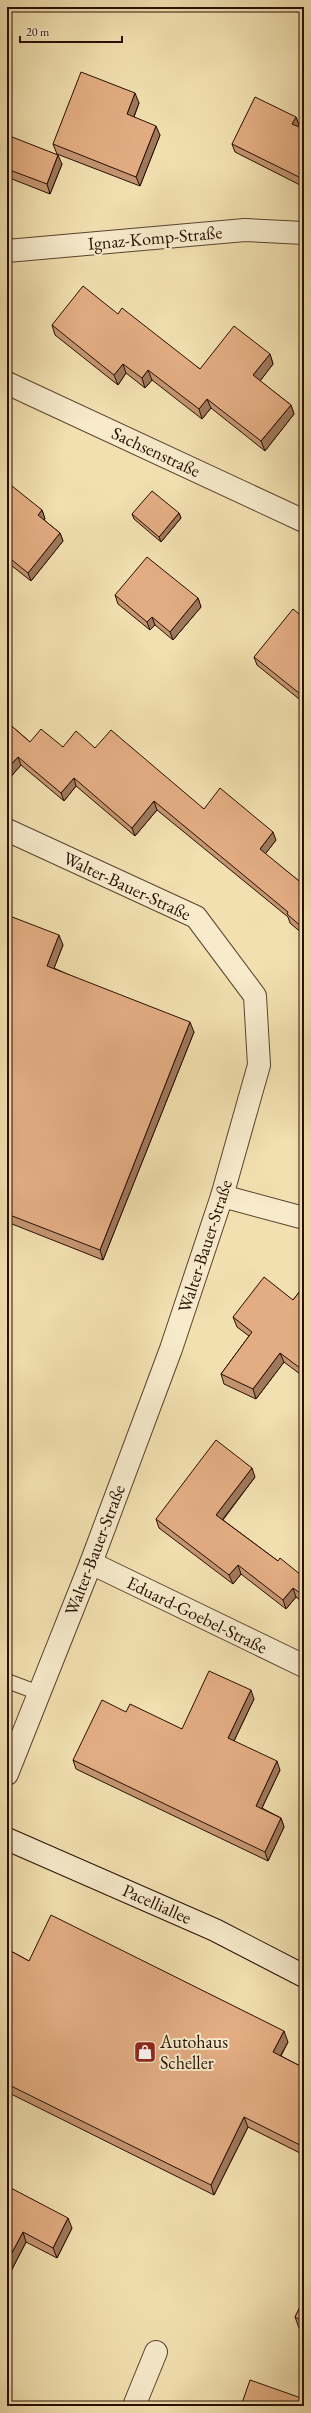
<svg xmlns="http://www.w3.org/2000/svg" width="311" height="2413" viewBox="0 0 311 2413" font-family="'EB Garamond',serif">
<rect width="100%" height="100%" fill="#f2e0b0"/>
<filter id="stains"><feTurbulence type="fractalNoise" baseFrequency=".005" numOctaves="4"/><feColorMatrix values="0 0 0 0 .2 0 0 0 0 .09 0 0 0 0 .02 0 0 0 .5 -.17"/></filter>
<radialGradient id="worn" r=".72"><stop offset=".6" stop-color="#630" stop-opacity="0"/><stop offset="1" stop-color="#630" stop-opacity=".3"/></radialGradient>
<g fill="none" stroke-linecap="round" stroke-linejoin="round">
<g stroke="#5b422e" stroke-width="16">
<path id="service" d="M7,1681L39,1693"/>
</g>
<g stroke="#5b422e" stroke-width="24">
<g id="minor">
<path d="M7,251L245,230L304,233"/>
<path d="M7,383L304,521"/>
<path d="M7,830L196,917L255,996L259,1065L222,1196L171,1349L91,1563L7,1774"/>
<path d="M222,1196L304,1218"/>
<path d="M91,1563L304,1666"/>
<path d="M134,2406L156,2352"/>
</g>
</g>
<g stroke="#290e02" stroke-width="24">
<path id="secondary" d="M7,1839L215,1930L304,1976"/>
</g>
<use href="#service" stroke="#f7ebcc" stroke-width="14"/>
<use href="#minor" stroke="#f7ebcc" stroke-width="22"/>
<use href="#secondary" stroke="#f7ebcc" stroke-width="22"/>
</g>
<g fill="#c39571" stroke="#290e02">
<path d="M139,103L134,117L160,135L140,186L57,154L53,144Z"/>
<path d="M296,117L299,125L298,126L304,129V187L235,152L232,144Z"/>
<path d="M7,135L62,164L50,194L7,177Z"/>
<path d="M118,314L200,369L270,354L273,364L260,381L291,405L294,414L265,451L211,408L202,419L152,380L145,388L126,373L118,385L55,335L52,325Z"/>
<path d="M7,492L42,510L45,519L44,520L60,533L63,541L31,581L7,562Z"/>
<path d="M179,513L181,518L161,542L134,519L132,514Z"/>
<path d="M115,595L198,598L201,607L173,640L155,625L150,630L118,604Z"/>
<path d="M304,618V703L257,665L254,657Z"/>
<path d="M7,722L30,742L63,747L95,748L204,809L276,840L265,854L304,885V935L290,923L288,917L157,810L135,836L76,786L64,801L21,765L8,780L7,779Z"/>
<path d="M7,915L63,945L54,968L194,1032L103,1260L7,1222Z"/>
<path d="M304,1286V1377L284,1362L256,1399L224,1384L221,1374L249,1336L237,1327L233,1317L293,1300Z"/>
<path d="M255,1477L223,1520L278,1561L301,1575L304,1571V1603L296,1597L286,1609L241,1574L233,1584L159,1528L156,1519Z"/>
<path d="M254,1699L234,1741L280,1770L262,1808L281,1818L284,1827L268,1861L76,1769L73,1760L182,1729Z"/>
<path d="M7,1949L29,1961L288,2042L281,2056L304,2068V2155L248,2127L214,2195L7,2092Z"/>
<path d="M7,2186L72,2228L57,2258L26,2242L7,2279Z"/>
<path d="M304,2299V2330L299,2328L295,2317Z"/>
</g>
<g fill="#9f795c" stroke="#290e02">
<path d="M135,93L139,103L131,124L127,114Z"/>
<path d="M296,117L299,125L295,132L292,124Z"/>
<path d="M156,126L160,135L140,186L136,177Z"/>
<path d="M58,155L62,164L50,194L47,184Z"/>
<path d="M304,172V186L301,178Z"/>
<path d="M270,354L273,364L257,385L253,375Z"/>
<path d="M123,364L126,373L118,385L114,375Z"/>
<path d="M148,370L152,380L145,388L142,378Z"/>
<path d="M207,399L211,408L202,419L199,409Z"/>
<path d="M291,405L294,414L265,451L261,441Z"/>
<path d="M42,510L45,519L41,523L38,515Z"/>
<path d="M179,513L181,518L161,542L159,537Z"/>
<path d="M60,533L63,541L31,581L28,573Z"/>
<path d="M198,598L201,607L173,640L170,632Z"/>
<path d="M152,617L155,625L150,630L147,622Z"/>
<path d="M18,757L21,765L8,780L7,777V769Z"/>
<path d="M74,778L76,786L64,801L61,793Z"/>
<path d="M154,801L157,810L135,836L132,828Z"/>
<path d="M273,832L276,840L263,857L260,849Z"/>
<path d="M7,862L9,867L7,871Z"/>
<path d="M59,935L63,945L51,976L47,966Z"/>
<path d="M190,1022L194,1032L103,1260L100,1250Z"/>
<path d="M280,1353L284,1362L256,1399L253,1389Z"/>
<path d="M252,1468L255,1477L219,1524L216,1515Z"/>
<path d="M238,1565L241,1574L233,1584L229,1575Z"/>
<path d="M293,1588L296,1597L286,1609L283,1600Z"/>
<path d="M251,1690L254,1699L231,1747L228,1738Z"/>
<path d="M277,1761L280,1770L259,1814L256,1806Z"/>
<path d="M281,1818L284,1827L268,1861L265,1852Z"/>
<path d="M284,2031L288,2042L277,2062L273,2052Z"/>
<path d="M244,2117L248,2127L214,2195L211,2185Z"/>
<path d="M68,2218L72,2228L57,2258L53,2248Z"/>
<path d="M23,2232L26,2242L7,2279V2262Z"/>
</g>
<g fill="#e3ad83" stroke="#290e02">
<path d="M81,72L135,93L127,114L156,126L136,177L53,144Z"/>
<path d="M255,97L296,117L292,124L304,129V172L301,178L232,144Z"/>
<path d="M7,135L58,155L47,184L7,169Z"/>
<path d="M83,286L118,314L122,308L200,369L234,326L270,354L253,375L291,405L261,441L207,399L199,409L148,370L142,378L123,364L114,375L52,325Z"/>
<path d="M12,486L42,510L38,515L60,533L28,573L7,556V492Z"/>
<path d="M152,491L179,513L159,537L132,514Z"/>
<path d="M147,557L198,598L170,632L152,617L147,622L115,595Z"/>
<path d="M293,609L304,618V697L254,657Z"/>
<path d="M7,722L30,742L41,729L63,747L76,731L95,748L111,730L204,809L220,788L273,832L260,849L304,885V929L287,914L288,912L154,801L132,828L74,778L61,793L18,757L7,769Z"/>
<path d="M7,915L59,935L47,966L190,1022L100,1250L7,1214Z"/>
<path d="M264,1277L293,1300L304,1286V1371L280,1353L253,1389L221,1374L252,1332L233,1317Z"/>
<path d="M216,1440L252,1468L216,1515L278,1561L280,1558L301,1575L304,1571V1596L293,1588L283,1600L238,1565L229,1575L156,1519Z"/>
<path d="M209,1671L251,1690L228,1738L277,1761L256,1806L281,1818L265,1852L73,1760L102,1700L126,1712L130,1704L182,1729Z"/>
<path d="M51,1915L284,2031L273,2052L304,2068V2147L244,2117L211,2185L7,2084V1949L29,1961Z"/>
<path d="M7,2186L68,2218L53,2248L23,2232L7,2262Z"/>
<path d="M304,2299V2322L295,2317Z"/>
<path d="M250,2380L304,2399V2406H241Z"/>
</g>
<defs>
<g id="shop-square" transform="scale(1.15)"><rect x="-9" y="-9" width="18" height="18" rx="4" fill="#8f2418" stroke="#f7ebcc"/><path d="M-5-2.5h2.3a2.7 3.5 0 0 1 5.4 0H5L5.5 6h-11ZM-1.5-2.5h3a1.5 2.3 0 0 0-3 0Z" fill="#fff"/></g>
</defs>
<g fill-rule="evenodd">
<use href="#shop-square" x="145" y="2052"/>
</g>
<g text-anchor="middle" stroke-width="4" stroke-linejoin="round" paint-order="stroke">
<g font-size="18" fill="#290e02" stroke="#f7ebcc">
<text transform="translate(155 238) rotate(-5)" y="6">Ignaz-Komp-Straße</text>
<text transform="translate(156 452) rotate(25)" y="6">Sachsenstraße</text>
<text transform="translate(127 886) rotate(25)" y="6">Walter-Bauer-Straße</text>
<text transform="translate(205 1246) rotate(-72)" y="6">Walter-Bauer-Straße</text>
<text transform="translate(95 1550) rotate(-69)" y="6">Walter-Bauer-Straße</text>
<text transform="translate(197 1615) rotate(26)" y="6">Eduard-Goebel-Straße</text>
<text transform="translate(157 1904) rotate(24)" y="6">Pacelliallee</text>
</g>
<g font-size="18" fill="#290e02" stroke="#f7ebcc" text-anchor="start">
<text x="160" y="2048">Autohaus<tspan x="160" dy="21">Scheller</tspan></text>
</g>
</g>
<rect width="311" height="2413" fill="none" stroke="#f2e0b0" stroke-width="24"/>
<rect x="8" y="8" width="295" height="2397" fill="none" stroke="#290e02" stroke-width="2"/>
<rect x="12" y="12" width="287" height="2389" fill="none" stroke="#290e02"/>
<path d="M20 36v6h102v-6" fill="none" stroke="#290e02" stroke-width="2"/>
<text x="26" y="36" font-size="12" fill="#290e02" stroke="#f7ebcc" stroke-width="3" paint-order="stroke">20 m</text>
<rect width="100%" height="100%" filter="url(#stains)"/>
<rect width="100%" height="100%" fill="url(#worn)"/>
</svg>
